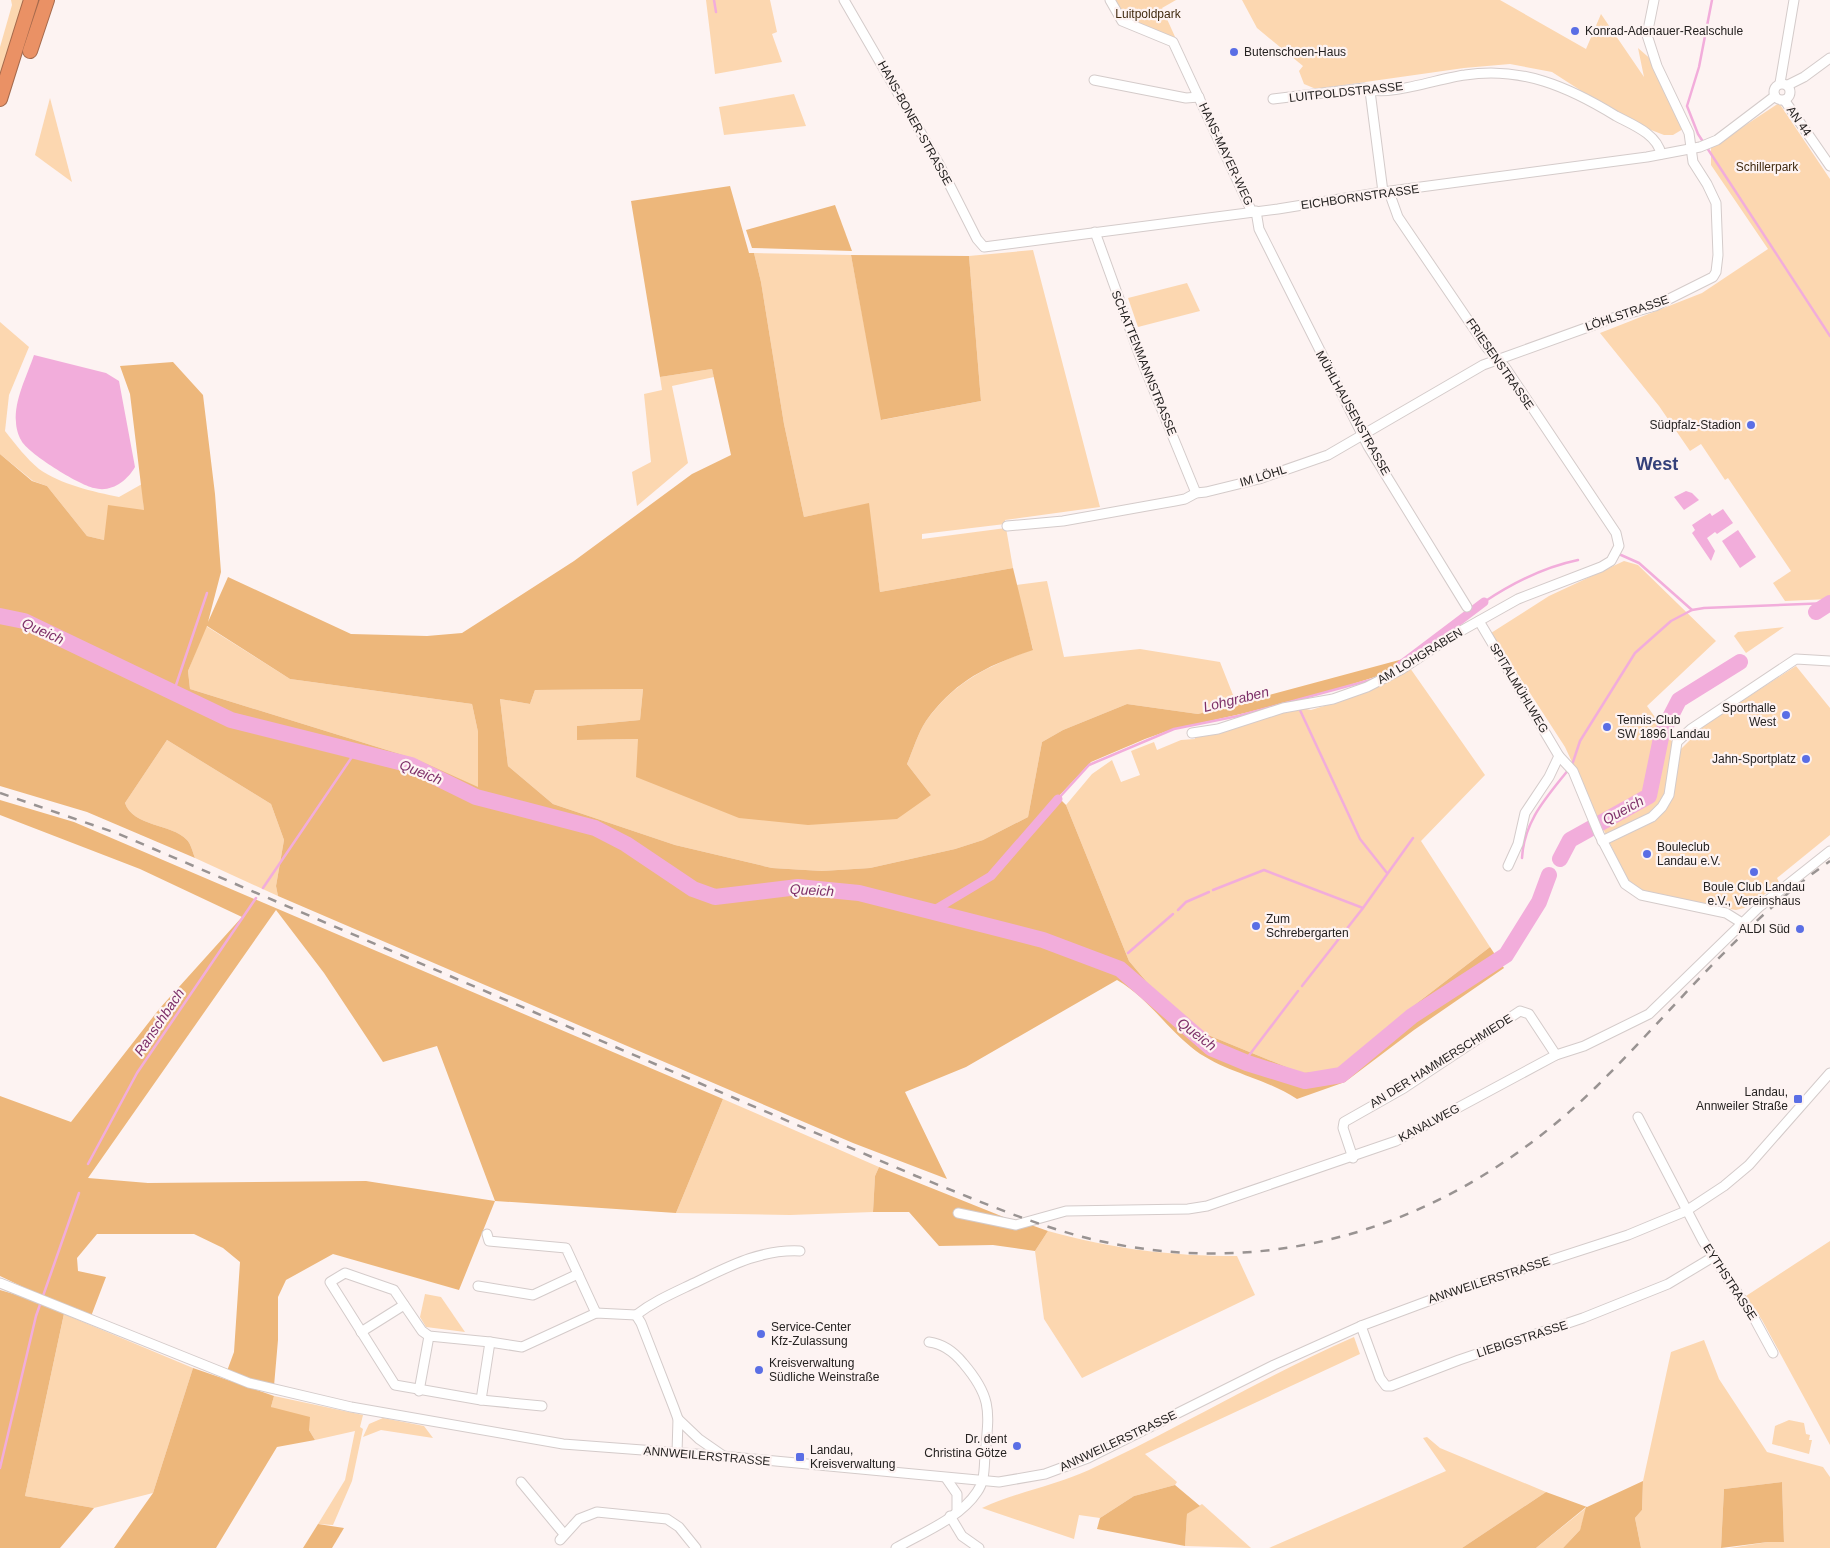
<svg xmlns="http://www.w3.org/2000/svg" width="1830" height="1548" viewBox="0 0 1830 1548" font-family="Helvetica,sans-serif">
<rect width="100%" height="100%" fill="#fdf3f2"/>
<g fill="#fcd7b0">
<path d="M11,0H28L0,86V47L12,5Z"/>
<path d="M706,0H770L777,32L772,34L782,62L715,74Z"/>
<path d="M1115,0H1176L1162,8L1176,39L1125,20Z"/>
<path d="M1242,0H1500L1586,49L1601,14L1644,77L1638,48L1662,69L1688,126L1673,135H1664L1628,121L1552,72L1510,64L1464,68L1316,89L1304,84L1299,71L1303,66L1257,28Z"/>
<path d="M794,94L806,126L724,135L719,107Z"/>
<path d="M50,98L72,182L35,155Z"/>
<path d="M1779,103L1830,179V599L1785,601L1773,583L1791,571L1728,478L1725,480L1701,444L1690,451L1659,406L1600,333L1702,293L1768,249L1711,165V148Z"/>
<path d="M1033,250L1100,507L1005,520V524L922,534V539L1006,528L1013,568L880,592L868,504L804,517L784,424L761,282L754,253L851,255L882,420L981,401L969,256Z"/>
<path d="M1187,283L1200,311L1138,327L1128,298Z"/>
<path d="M0,322L29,347L9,395L5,431C16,445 26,458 39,469C60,484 94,492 119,497L142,484L144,510L104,540L87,536L47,486L33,481L0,454Z"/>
<path d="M712,369L714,377L672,386L688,463L637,506L632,472L651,462L644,394L662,390L660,377Z"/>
<path d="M1624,561L1638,565L1716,641L1647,706L1679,751L1706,724L1796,666L1830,708V835L1777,878L1780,884L1744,908L1736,910L1663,898L1636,890L1626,878L1565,747L1491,633L1549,596Z"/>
<path d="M1047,581L1064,657L1140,649L1220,662L1237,705L1198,714L1127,704L1063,730L1042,742L1028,817L983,840L955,849L870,868L822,871L772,868L675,845L553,804L508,766L500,699L530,704L535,690L643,689L640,720L577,726L578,740L639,739L931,795L907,764C913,750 918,733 926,721C956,680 987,667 1033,649L1016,585Z"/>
<path d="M206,626L290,679L472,704L478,732V788L416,759L190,689L188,671Z"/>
<path d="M1784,627L1746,653L1734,636L1738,632Z"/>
<path d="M1410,668L1485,775L1421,841L1490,947L1399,1017L1336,1070L1301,1073L1191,1028L1167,1006L1129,961L1066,805L1092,774L1112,760L1121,782L1140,775L1131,751L1154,742L1157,750L1181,740L1195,739L1194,735L1296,707L1311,710L1337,702Z"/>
<path d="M167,740L271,804L284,840L276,886L278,896L195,858C193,853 191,844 187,840C171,823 133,827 125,803Z"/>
<path d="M723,1099L879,1167L875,1176L873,1212L790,1215L676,1213Z"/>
<path d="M1048,1231C1113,1249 1170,1256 1237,1256L1255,1295L1082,1378L1044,1319L1035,1251Z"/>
<path d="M1830,1241V1445L1762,1320L1746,1296Z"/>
<path d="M425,1294L441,1297L465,1332L426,1327L420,1317Z"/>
<path d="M64,1314L193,1368L153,1493L94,1508L25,1496Z"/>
<path d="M1354,1337L1360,1354L1145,1454L1177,1482L1175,1485L1134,1496L1100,1518L1079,1515L1074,1539L982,1508C1016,1492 1054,1486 1089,1470C1179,1428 1263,1377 1354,1337Z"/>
<path d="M1704,1340L1719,1379L1767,1452L1823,1467L1830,1477V1548H1730L1768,1542H1784L1782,1482L1724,1489L1721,1548H1641L1635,1518L1642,1510L1643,1481L1671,1352Z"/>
<path d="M274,1396L363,1415L360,1427L363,1429L352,1481L333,1525L318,1524L345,1480L355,1431L315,1440L309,1430L271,1407Z"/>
<path d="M383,1418L424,1426L433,1438L381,1430L363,1437L369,1424Z"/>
<path d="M1789,1420L1804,1423L1806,1434L1810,1435L1809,1440H1812L1809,1454L1772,1444L1775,1426Z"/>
<path d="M1427,1437L1440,1448L1546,1492L1462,1548H1269L1446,1471L1423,1438Z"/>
<path d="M1202,1504L1251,1548L1185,1546L1187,1514Z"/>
<path d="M1587,1507L1580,1530L1563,1548H1536Z"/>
</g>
<g fill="#edb77b" fill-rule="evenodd">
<path d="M730,186L749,253H754L761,282L784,424L804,517L869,503L880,592L1013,568L1033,650C987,666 956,680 926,721C918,733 913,750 907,764L931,795L897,819L808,825L739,818L636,777L638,739L577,740V726L640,720L643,689L535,690L530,704L500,699L508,766L553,804L675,845L772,868L822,871L870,868L955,849L983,840L1028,817L1042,742L1063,730L1127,704L1198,714L1403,659L1406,662L1378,676L1340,688L1245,713L1170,730L1145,739L1091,762L1058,797L1066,805L1129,961L1167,1006L1191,1028L1301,1073L1336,1070L1399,1017L1490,947L1504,968L1414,1030L1345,1082L1297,1099C1264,1077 1221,1072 1191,1047C1164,1025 1148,998 1117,980L966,1067L905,1092L947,1179L853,1143L278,896L276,886L284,840L271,804L167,740L125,803C133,827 171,823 187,840C191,844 193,853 195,858L87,812L0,786V454L32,481L47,486L87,536L104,540L108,505L144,510L130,394L120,366L173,362L203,395L215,494L221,572L208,622L228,577L351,634L427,636L462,633L574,561L692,474L731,455L712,369L660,377L631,201ZM207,626L290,679L472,704L478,732V787L416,759L190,689L188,671Z"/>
<path d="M835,205L852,251L752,248L746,230Z"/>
<path d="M851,255L969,256L981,401L881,420Z"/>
<path d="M0,800L74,822L723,1099L676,1213L495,1201L459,1290L333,1254L286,1280L278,1297V1340L274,1386L227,1371L234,1352L240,1262L223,1248L194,1234H97L77,1258L78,1271L106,1277L90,1319L0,1276V1096L71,1122L160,1008L242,917L140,869L0,815ZM276,910L324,973L383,1062L437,1046L495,1201L366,1181L148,1183L88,1178Z"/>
<path d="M879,1167L1021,1224L1031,1225L1048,1231L1035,1251L993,1245L939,1246L909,1212H873L875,1176Z"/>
<path d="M0,1290L65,1309L25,1496L94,1508L60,1548H0Z"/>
<path d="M193,1368L274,1396L271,1407L310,1417L309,1430L315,1440L277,1447L216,1548H114L153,1493Z"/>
<path d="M1643,1481L1642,1510L1635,1518L1641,1548H1563L1580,1530L1586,1507L1536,1548H1462L1546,1492L1587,1507Z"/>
<path d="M1782,1482L1784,1542H1768L1721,1548L1724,1489Z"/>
<path d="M1175,1485L1200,1506L1187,1514L1185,1546L1097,1529L1100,1518L1134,1496Z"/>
<path d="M318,1524L344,1528L332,1548H303Z"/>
</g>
<g fill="#f2addb">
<path d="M34,355L106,373L119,381L135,467C127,481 111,493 94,488C79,485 27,453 21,440C18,435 16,427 16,422C14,400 27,376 34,355Z"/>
<path d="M1686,491L1692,493L1699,500L1684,510L1674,497Z"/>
<path d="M1723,509L1733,523L1717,534L1715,532L1707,538L1715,551L1711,561L1692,533L1695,530L1692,525L1710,513L1712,516Z"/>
<path d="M1738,530L1756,557L1740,568L1722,541Z"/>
</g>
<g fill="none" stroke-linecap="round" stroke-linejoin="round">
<g stroke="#f2addb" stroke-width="2.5">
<path d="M714,0L716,12"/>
<path d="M1712,0L1699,67L1687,106L1698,134L1830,336"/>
<path d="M1621,555L1639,563L1692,610"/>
<path d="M1484,602C1514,582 1544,567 1578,560"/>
<path d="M174,691L207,593"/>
<path d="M1299,708L1360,839L1387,873"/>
<path d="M1572,765L1580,741L1635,653L1671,621L1692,610L1704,608L1830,603"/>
<path d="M1058,799L1089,765L1174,729L1238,716L1374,679"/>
<path d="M1522,858C1524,821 1546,798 1569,769"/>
<path d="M263,888L356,751"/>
<path d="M1213,890L1264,870L1363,908L1413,838"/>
<path d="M1178,910L1186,902L1209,892"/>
<path d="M1128,953L1173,914"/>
<path d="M1302,986L1363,908"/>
<path d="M1244,1062L1298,991"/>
<path d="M88,1164L137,1073L256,898"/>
<path d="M0,1468L36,1316L79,1193"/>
</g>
<g stroke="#f2addb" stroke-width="9">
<path d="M1398,667L1484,602"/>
<path d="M931,912L991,876L1058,799"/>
</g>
<g stroke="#f2addb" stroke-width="16">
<path d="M1816,612L1830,603"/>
<path d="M0,616L24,621L231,720L411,765L476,797L595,828L626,844L693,889L715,897L798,887L859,893L1043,940L1120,969L1211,1048L1247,1063L1305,1081L1341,1075L1412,1016L1506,955L1539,902L1549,875"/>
<path d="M1560,859L1570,840L1649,796L1662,733L1679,700L1740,662"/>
</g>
<g stroke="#d4cbca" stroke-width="11">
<g id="minor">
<path d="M844,0L939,164L977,239L984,247L1278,209L1383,192L1647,157L1700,147L1717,140L1775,96"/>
<path d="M1110,0L1122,21L1173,42L1252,212"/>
<path d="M1094,80L1186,98L1199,97"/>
<path d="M1780,83L1794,0"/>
<circle cx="1782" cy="92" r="8"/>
<path d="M1788,85L1804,77L1830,58"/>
<path d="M1370,91L1383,192"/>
<path d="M1273,99L1364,88C1387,98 1439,78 1465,75C1521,66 1569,87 1616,116C1633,125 1657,134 1661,154"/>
<path d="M1785,101L1830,166"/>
<path d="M1256,211L1259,229L1368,446L1467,607"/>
<path d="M1095,232L1139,354L1196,493"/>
<path d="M1007,526L1063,521L1175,501L1185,499L1196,493L1206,492L1259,479L1328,455L1483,365L1616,317L1655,306L1713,277L1716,272L1718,255L1716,203L1707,184L1693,162L1689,133L1657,66L1647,35L1654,0"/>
<path d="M1479,621L1559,756L1573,771L1599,834L1625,884L1641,895L1726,913L1742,923"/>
<path d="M1192,733L1218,729L1283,708L1333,699L1367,687L1402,669L1452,636L1518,599L1601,567L1611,561L1619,546L1616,533L1505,367L1487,348L1398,217L1389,192"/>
<path d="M1602,841L1652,817L1662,807L1669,795L1677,742L1691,729L1796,659L1830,661"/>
<path d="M1508,866L1518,844L1525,813L1549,777L1559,756"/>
<path d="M1638,1117L1703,1241L1754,1318L1773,1353"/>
<path d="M1353,1158L1343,1128L1344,1122L1404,1088L1520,1011L1529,1014L1556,1055"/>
<path d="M958,1213L1016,1225L1066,1211L1188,1209L1207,1206L1396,1141L1556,1055L1584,1046L1649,1014L1758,908L1830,851"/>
<path d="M487,1234L489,1241L566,1248L596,1313"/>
<path d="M0,1283L249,1383L351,1407L563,1444L722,1456L999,1482L1045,1474L1088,1458L1274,1365L1361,1326L1455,1291L1628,1235L1686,1211L1724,1186L1749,1165L1830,1073"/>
<path d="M478,1286L533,1295L578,1274"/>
<path d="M1361,1326L1380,1378L1386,1386H1391L1459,1360L1583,1318L1668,1284L1713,1257"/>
<path d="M361,1332L404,1305"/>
<path d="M490,1342L429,1336L422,1331L394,1290L345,1273L330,1282L395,1385L481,1400L542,1406"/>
<path d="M419,1391L429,1336"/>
<path d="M481,1400L490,1342L522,1347L596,1313L636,1315"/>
<path d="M678,1419L699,1439L722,1455"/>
<path d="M677,1453L678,1419L674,1408L641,1323L636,1315C653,1302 671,1294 690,1285C726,1268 759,1249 800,1251"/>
<path d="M946,1478L957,1494V1512"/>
<path d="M521,1482L564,1534"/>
<path d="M950,1516L962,1536L979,1548"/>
<path d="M560,1540L579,1519L597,1512L667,1519L679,1527L696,1548"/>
<path d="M896,1548C922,1533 960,1518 977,1492C985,1481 984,1468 985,1455C989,1412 993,1398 963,1363C954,1352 944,1344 929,1342"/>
</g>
</g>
<g stroke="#a56a4d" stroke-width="16">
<g id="highway">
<path d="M30,51L47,0"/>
<path d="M0,99L31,0"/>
</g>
</g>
<use href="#minor" stroke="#fff" stroke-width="9"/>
<use href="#highway" stroke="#ea9165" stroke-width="14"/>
<path stroke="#999392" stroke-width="2.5" stroke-dasharray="9 9" stroke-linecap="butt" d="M0,793L119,834L916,1176C972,1198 1028,1223 1087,1238C1278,1285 1458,1222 1596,1087C1673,1011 1740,924 1830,861"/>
</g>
<g fill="#5a6ee5" stroke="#fdf3f2" stroke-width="2">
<circle cx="1575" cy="31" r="5"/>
<circle cx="1234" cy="52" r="5"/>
<circle cx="1751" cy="425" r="5"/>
<circle cx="1786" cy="715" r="5"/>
<circle cx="1607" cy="727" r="5"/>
<circle cx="1806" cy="759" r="5"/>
<circle cx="1647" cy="854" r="5"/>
<circle cx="1754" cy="872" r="5"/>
<circle cx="1256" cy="926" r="5"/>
<circle cx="1800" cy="929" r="5"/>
<rect x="1793" y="1094" width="10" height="10" rx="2.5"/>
<circle cx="761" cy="1334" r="5"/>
<circle cx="759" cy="1370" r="5"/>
<circle cx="1017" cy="1446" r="5"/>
<rect x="795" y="1452" width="10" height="10" rx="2.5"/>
</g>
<g text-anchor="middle" stroke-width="4.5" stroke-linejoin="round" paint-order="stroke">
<g font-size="12" fill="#412b10" stroke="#fdf3f2">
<text x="1148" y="18">Luitpoldpark</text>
<text x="1767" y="171">Schillerpark</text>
</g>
<g font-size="12" fill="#252221" stroke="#fdf3f2" text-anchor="start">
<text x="1585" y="35">Konrad-Adenauer-Realschule</text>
<text x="1244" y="56">Butenschoen-Haus</text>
<text x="1741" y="429" text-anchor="end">Südpfalz-Stadion</text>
<text x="1776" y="712" text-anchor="end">Sporthalle<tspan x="1776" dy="14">West</tspan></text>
<text x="1617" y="724">Tennis-Club<tspan x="1617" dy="14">SW 1896 Landau</tspan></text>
<text x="1796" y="763" text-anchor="end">Jahn-Sportplatz</text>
<text x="1657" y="851">Bouleclub<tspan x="1657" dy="14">Landau e.V.</tspan></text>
<text x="1754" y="891" text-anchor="middle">Boule Club Landau<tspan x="1754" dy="14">e.V., Vereinshaus</tspan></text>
<text x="1266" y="923">Zum<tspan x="1266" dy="14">Schrebergarten</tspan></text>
<text x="1790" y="933" text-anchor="end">ALDI Süd</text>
<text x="1788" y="1096" text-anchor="end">Landau,<tspan x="1788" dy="14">Annweiler Straße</tspan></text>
<text x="771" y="1331">Service-Center<tspan x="771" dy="14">Kfz-Zulassung</tspan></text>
<text x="769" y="1367">Kreisverwaltung<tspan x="769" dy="14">Südliche Weinstraße</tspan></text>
<text x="1007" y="1443" text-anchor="end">Dr. dent<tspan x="1007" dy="14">Christina Götze</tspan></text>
<text x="810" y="1454">Landau,<tspan x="810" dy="14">Kreisverwaltung</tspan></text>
</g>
<g font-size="12" fill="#252221" stroke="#fdf3f2">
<text transform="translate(1346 92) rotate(-6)" y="4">LUITPOLDSTRASSE</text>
<text transform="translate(1799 121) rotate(55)" y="4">AN 44</text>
<text transform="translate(915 123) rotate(61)" y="4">HANS-BONER-STRASSE</text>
<text transform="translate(1226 154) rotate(65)" y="4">HANS-MAYER-WEG</text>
<text transform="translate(1360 197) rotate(-8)" y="4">EICHBORNSTRASSE</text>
<text transform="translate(1627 313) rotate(-19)" y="4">LÖHLSTRASSE</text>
<text transform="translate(1144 363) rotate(68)" y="4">SCHATTENMANNSTRASSE</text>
<text transform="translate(1500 364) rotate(55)" y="4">FRIESENSTRASSE</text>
<text transform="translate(1353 413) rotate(61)" y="4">MÜHLHAUSENSTRASSE</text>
<text transform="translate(1263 476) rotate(-17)" y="4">IM LÖHL</text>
<text transform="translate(1420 656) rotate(-31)" y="4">AM LOHGRABEN</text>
<text transform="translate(1519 688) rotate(59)" y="4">SPITALMÜHLWEG</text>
<text transform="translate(1441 1061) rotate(-32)" y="4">AN DER HAMMERSCHMIEDE</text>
<text transform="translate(1429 1123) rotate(-28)" y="4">KANALWEG</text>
<text transform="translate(1489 1280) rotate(-18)" y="4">ANNWEILERSTRASSE</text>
<text transform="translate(1730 1282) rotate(57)" y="4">EYTHSTRASSE</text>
<text transform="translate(1522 1339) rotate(-18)" y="4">LIEBIGSTRASSE</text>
<text transform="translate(1118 1441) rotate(-25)" y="4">ANNWEILERSTRASSE</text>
<text transform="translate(707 1456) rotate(5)" y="4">ANNWEILERSTRASSE</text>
</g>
<g font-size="14" font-style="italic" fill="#7d2f68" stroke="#fdf3f2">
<text transform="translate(43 631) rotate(24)" y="5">Queich</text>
<text transform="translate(1236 699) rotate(-14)" y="5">Lohgraben</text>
<text transform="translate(421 772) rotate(22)" y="5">Queich</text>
<text transform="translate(1623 810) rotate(-29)" y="5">Queich</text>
<text transform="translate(812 890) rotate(3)" y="5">Queich</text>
<text transform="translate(159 1022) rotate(-56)" y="5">Ranschbach</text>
<text transform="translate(1197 1034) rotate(37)" y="5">Queich</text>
</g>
<g font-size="18" font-weight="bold" fill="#34407a" stroke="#fdf3f2">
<text x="1657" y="470">West</text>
</g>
</g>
</svg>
